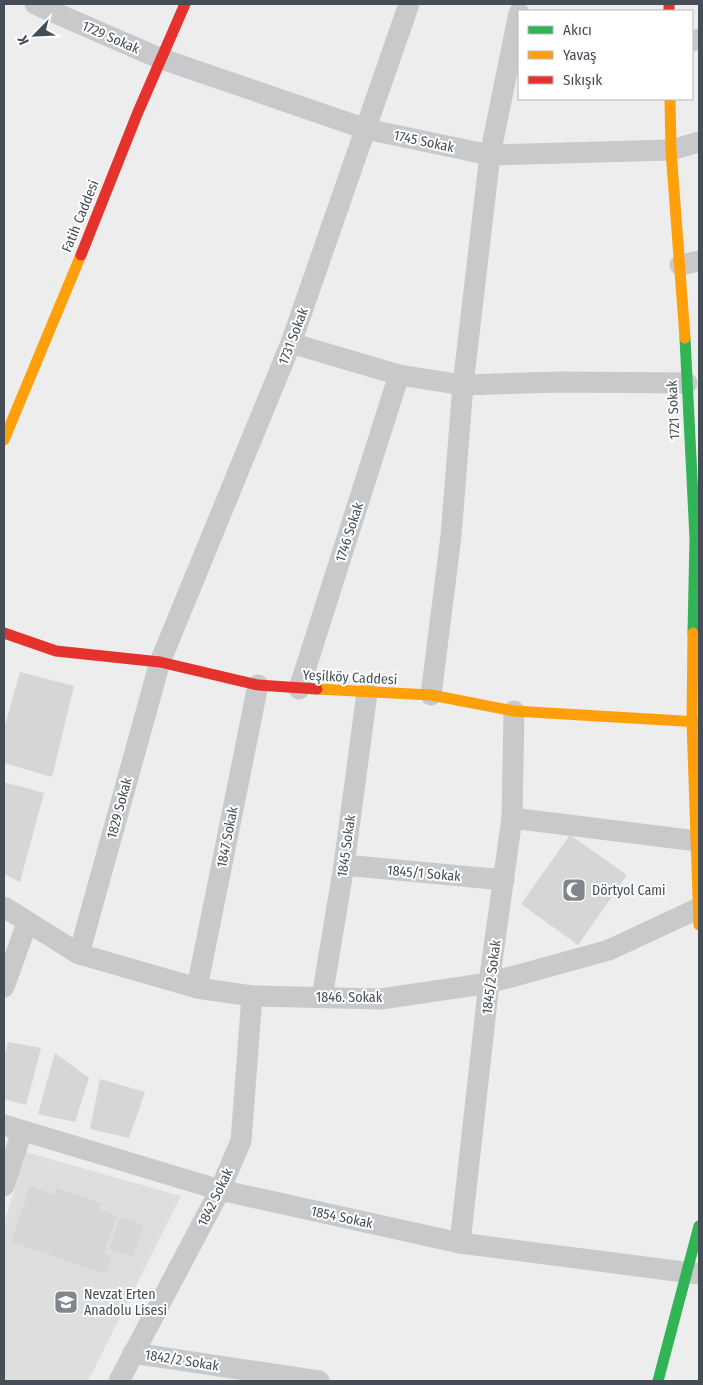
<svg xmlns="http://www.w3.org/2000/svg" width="703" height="1385" viewBox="0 0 703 1385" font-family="'Fira Sans Condensed',sans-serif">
<rect width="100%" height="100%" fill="#ededed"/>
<path fill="#dfdede" d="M26,1152L181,1196L88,1381H4V1223Z"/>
<g fill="#d6d6d7">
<path d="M20,672L74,686L52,777L4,763V729Z"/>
<path d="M4,782L44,793L20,882L4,874Z"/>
<path d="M570,835L627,875L578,945L521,904Z"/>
<path d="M8,1042L41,1048L26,1105L4,1099V1059Z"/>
<path d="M55,1053L89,1078L75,1122L38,1114Z"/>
<path d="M100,1079L145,1092L129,1138L90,1129Z"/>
<path d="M30,1186L55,1195L57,1188L101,1203L99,1209L117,1216L104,1254L112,1257L106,1274L11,1242Z"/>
<path d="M120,1217L144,1225L133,1257L109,1249Z"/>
</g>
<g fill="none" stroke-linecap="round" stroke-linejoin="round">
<g stroke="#c7c9cb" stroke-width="21">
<path d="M35,4L159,58L366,129L490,155L671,150L699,142"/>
<path d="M692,41L699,39"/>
<path d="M680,265L699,261"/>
<path d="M291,343L399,375L463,385L560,382L687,383"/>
<path d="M299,689L399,375"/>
<path d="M431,695L451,536L463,385L490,155L519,13"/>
<path d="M512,818L697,841"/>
<path d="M344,865L504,880"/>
<path d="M4,907L79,954L197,988L252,996L381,999L489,983L609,950L699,908"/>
<path d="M79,954L160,662L291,343L409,4"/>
<path d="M4,987L27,923"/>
<path d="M197,988L258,685"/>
<path d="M322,997L344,865L367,693"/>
<path d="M4,1125L220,1190L460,1243L699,1274"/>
<path d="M4,1186L22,1131"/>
<path d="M460,1243L489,983L512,818L514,711"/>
<path d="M133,1353L319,1381"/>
<path d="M119,1381L220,1190L241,1141L252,996"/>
</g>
<g stroke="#30b455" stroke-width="11">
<path d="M685,338L695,538L693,633"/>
<path d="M658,1381L699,1226"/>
</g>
<g stroke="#ff9f0a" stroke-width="11">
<path d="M670,99L671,150L685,338"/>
<path d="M4,440L81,255"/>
<path d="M693,633L692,721L699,925"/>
<path d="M317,689L431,695L514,711L699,722"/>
</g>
<g stroke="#e5322d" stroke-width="11">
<path d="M669,4V11"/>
<path d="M81,255L138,112L185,4"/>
<path d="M4,633L56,651L160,662L258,685L317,689"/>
</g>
</g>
<defs>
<g id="mosque-square" transform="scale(1.25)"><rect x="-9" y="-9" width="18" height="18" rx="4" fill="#80868c" stroke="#fff"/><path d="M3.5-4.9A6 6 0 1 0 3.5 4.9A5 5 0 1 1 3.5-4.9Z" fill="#fff"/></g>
<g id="school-square" transform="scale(1.25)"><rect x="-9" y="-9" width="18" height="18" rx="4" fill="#80868c" stroke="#fff"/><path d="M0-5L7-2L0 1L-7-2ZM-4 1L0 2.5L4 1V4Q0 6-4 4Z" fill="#fff"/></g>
</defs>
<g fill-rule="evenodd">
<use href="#mosque-square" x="574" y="890"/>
<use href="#school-square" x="66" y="1302"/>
</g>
<g text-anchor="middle" stroke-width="4" stroke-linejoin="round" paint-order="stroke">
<g font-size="14" fill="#454e57" stroke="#fff">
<text transform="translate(111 37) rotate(24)" y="5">1729 Sokak</text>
<text transform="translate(424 141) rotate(12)" y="5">1745 Sokak</text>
<text transform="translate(80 216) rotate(-68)" y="5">Fatih Caddesi</text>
<text transform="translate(293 336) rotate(-69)" y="5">1731 Sokak</text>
<text transform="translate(673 410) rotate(-93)" y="5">1721 Sokak</text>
<text transform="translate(349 532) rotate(-72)" y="5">1746 Sokak</text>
<text transform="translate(350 677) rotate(3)" y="5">Yeşilköy Caddesi</text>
<text transform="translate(119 808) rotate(-75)" y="5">1829 Sokak</text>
<text transform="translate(227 837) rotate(-79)" y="5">1847 Sokak</text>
<text transform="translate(346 846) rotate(-82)" y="5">1845 Sokak</text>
<text transform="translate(424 873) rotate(5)" y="5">1845/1 Sokak</text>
<text transform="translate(491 977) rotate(-83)" y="5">1845/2 Sokak</text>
<text x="349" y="1002">1846. Sokak</text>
<text transform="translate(215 1197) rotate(-64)" y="5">1842 Sokak</text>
<text transform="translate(342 1217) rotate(12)" y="5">1854 Sokak</text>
<text transform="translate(182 1360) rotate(9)" y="5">1842/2 Sokak</text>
</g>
<g font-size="14" fill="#454e57" stroke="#fff" text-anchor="start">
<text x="592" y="895">Dörtyol Cami</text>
<text x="84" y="1299">Nevzat Erten<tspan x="84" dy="16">Anadolu Lisesi</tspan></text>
</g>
</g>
<rect width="703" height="1385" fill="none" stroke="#454e57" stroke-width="10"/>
<rect x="518" y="10" width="175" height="90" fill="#ffffff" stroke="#b5b8bc"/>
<rect x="528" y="26" width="25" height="8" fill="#30b455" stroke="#b5b8bc"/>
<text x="563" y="35" font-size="15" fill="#454e57">Akıcı</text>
<rect x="528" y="51" width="25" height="8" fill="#ff9f0a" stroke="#b5b8bc"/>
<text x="563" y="60" font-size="15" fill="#454e57">Yavaş</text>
<rect x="528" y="76" width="25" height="8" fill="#e5322d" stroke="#b5b8bc"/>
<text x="563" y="85" font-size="15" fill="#454e57">Sıkışık</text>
<g transform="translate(35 35) rotate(246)" stroke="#ffffff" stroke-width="4" paint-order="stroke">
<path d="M0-4L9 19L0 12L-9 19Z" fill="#454e57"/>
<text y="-8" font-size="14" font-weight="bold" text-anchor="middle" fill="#454e57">K</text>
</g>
</svg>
